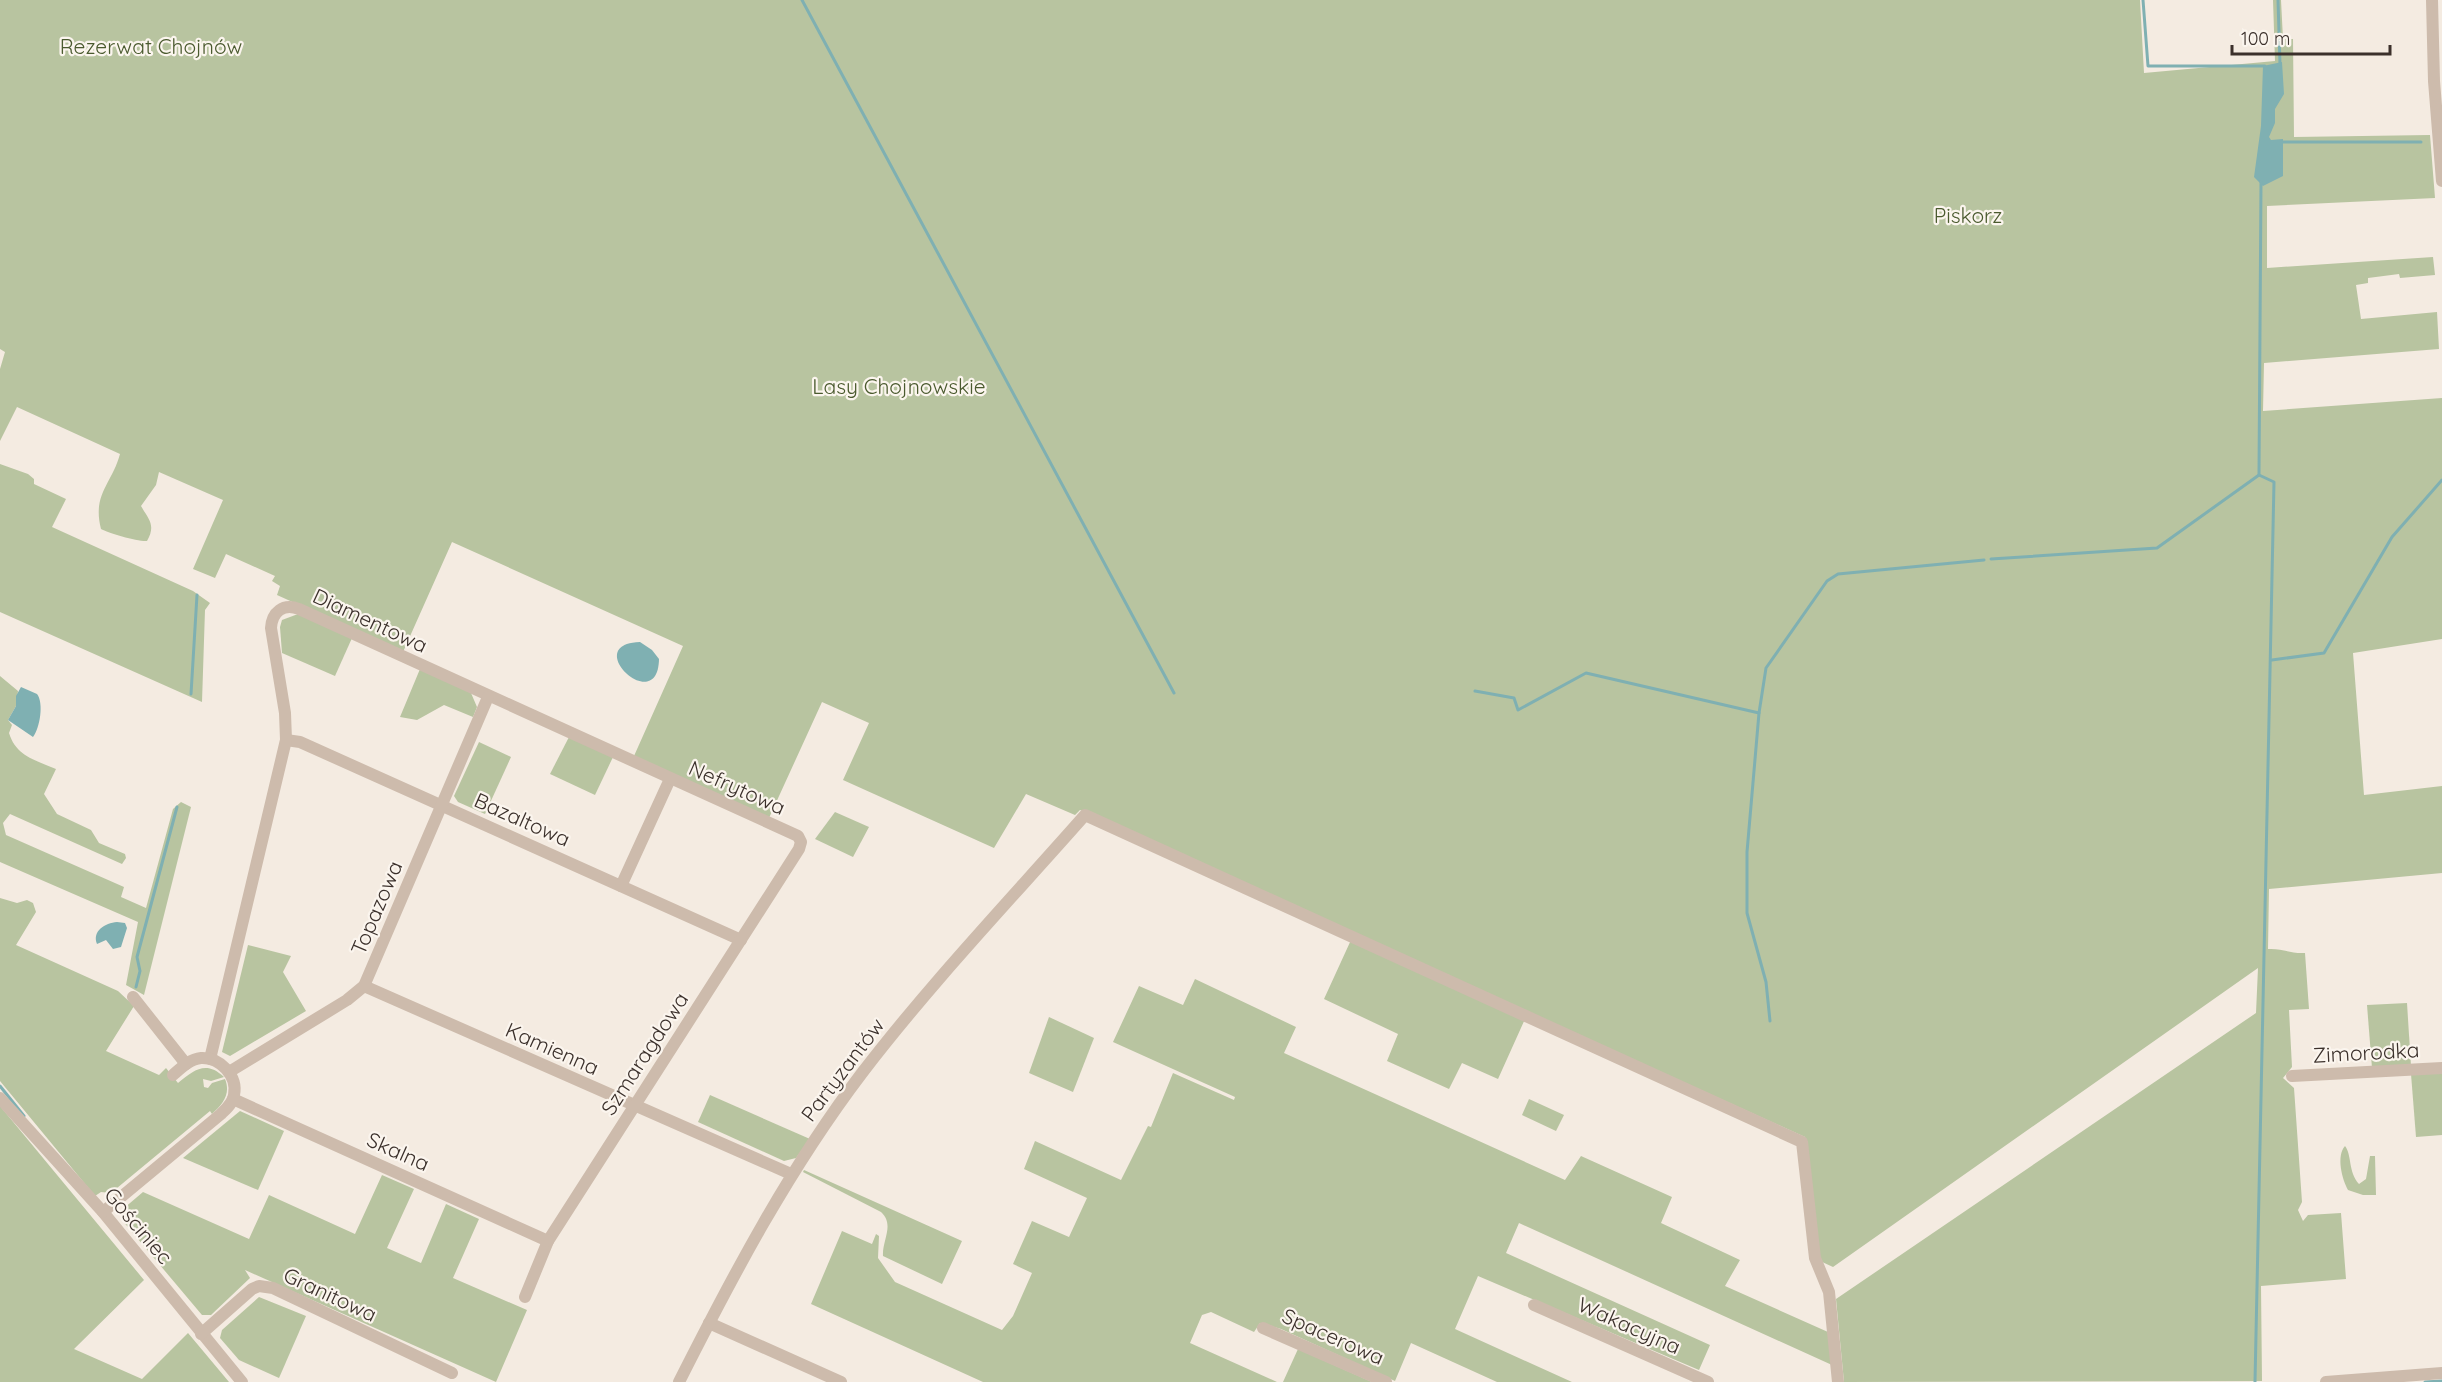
<svg xmlns="http://www.w3.org/2000/svg" width="2442" height="1382" viewBox="0 0 2442 1382" font-family="Quicksand,sans-serif">
<rect width="100%" height="100%" fill="#f4ebe1"/>
<g fill="#b8c4a0">
<path d="M0,0H2140L2144,73L2275,61L2273,0H2281L2283,39H2293L2294,137L2430,135L2435,198L2267,206V268L2433,257L2435,275L2400,278L2399,274L2368,278V283L2356,285L2361,319L2437,312L2439,349L2264,363L2263,411L2442,398V639L2353,653L2364,795L2442,786V873L2269,889L2268,949C2282,948 2291,954 2305,953L2309,1009L2289,1010L2292,1067L2283,1078L2294,1088L2302,1202L2298,1210L2303,1221L2308,1215L2341,1213L2346,1279L2261,1286L2262,1381L1844,1382L1836,1299L2256,1013L2258,968L1833,1267L1820,1261L1805,1137L1080,810L1075,815L1026,794L994,848L843,780L869,723L822,702L769,818L634,756L683,646L452,542L403,652L277,595L280,586L272,581L275,576L226,554L215,578L193,569L223,500L159,472L156,485L141,506C149,520 156,525 147,541C139,542 108,533 101,529C92,494 112,484 120,454L17,407L0,441V369L5,352L0,349Z"/>
<path d="M0,464L28,474L34,479V484L66,499L52,527L193,591L210,603L205,610L202,702L0,612Z"/>
<path d="M298,614L352,638L335,676L282,653L280,627L282,620Z"/>
<path d="M420,669L471,693L477,707L473,717L444,705L417,720L400,717Z"/>
<path d="M0,676L18,691L16,706L8,720L12,725L9,733C16,756 35,760 56,769L44,794L57,814L91,830L99,843L125,854L126,858L122,864L10,814L3,823L6,835L124,887L121,897L146,908L173,809L181,802L191,807L144,995L126,985L138,922L0,862Z"/>
<path d="M569,737L613,757L595,795L550,774Z"/>
<path d="M479,742L511,757L485,814L458,802L454,796Z"/>
<path d="M835,812L869,827L853,857L815,839Z"/>
<path d="M0,898L17,903L27,900L33,903L36,912L16,945L118,991L134,1006L106,1051L159,1075L166,1068L178,1083C194,1070 206,1060 224,1077L211,1081L203,1079L204,1087L208,1088L212,1083L225,1079C231,1094 223,1104 212,1114L210,1111L111,1193L101,1192L95,1196L0,1081Z"/>
<path d="M1351,940L1525,1019L1498,1079L1462,1063L1449,1089L1387,1061L1398,1034L1324,999Z"/>
<path d="M248,945L291,956L283,972L306,1011L230,1056L222,1052Z"/>
<path d="M1195,979L1296,1027L1284,1053L1565,1180L1581,1156L1672,1197L1661,1223L1740,1260L1725,1286L1828,1332L1832,1365L1519,1223L1506,1253L1710,1345L1699,1370L1478,1276L1455,1329L1572,1382H1497L1411,1343L1395,1381L1281,1329L1260,1323L1254,1332L1211,1312L1202,1315L1190,1343L1277,1382H983L811,1304L842,1231L872,1244L876,1234L879,1236L878,1258L895,1282L1002,1330L1013,1316L1032,1273L1013,1264L1032,1221L1069,1237L1087,1198L1024,1169L1035,1141L1121,1180L1148,1126L1151,1127L1173,1073L1234,1100L1235,1097L1113,1042L1139,986L1183,1005Z"/>
<path d="M2407,1003L2411,1066L2372,1068L2367,1005Z"/>
<path d="M1049,1017L1094,1038L1073,1092L1029,1073Z"/>
<path d="M2442,1072V1135L2416,1137L2411,1074Z"/>
<path d="M710,1095L810,1139L796,1158L784,1161L698,1122Z"/>
<path d="M1529,1099L1564,1115L1556,1131L1522,1115Z"/>
<path d="M0,1106L144,1280L74,1349L142,1379L188,1333L229,1382H0Z"/>
<path d="M240,1111L284,1131L258,1190L183,1158Z"/>
<path d="M2345,1146C2352,1155 2348,1172 2359,1184L2366,1179L2370,1156H2375L2376,1195H2363L2348,1190C2342,1179 2336,1156 2345,1146Z"/>
<path d="M804,1170L962,1241L942,1284L883,1256C882,1240 895,1225 881,1212L803,1172Z"/>
<path d="M382,1175L414,1189L387,1248L421,1263L446,1204L479,1219L453,1278L527,1310L496,1382L245,1270L250,1278L211,1315H202L122,1220L123,1209L143,1192L249,1239L269,1195L355,1234Z"/>
<path d="M259,1297L306,1316L279,1378L239,1360L220,1338L222,1330Z"/>
<path d="M1298,1349L1372,1382H1283Z"/>
</g>
<g fill="#7fb0b2">
<path d="M2282,62L2284,94L2275,109V123L2269,137L2271,140L2283,139V176L2263,186L2254,177L2261,126L2263,66Z"/>
<path d="M640,642L652,650L659,659C658,718 579,644 640,642Z"/>
<path d="M21,687L37,694C44,703 40,728 33,737L8,720L16,706V696Z"/>
<path d="M117,922L125,923L127,928L121,947L113,949L106,940L97,944C92,931 105,923 117,922Z"/>
</g>
<g fill="none" stroke-linecap="round" stroke-linejoin="round">
<g stroke="#7fb0b2" stroke-width="3">
<path d="M802,0L1174,693"/>
<path d="M2143,0L2148,66H2265"/>
<path d="M2278,0L2280,64"/>
<path d="M2282,142H2421"/>
<path d="M1991,559L2157,548L2259,475"/>
<path d="M2272,660L2324,653L2392,537L2442,480"/>
<path d="M1475,691L1514,698L1518,710L1586,673L1759,713"/>
<path d="M191,694L197,595"/>
<path d="M136,987L140,971L137,957L177,807"/>
<path d="M1770,1021L1766,982L1747,913V852L1759,713L1766,668L1827,581L1838,574L1984,560"/>
<path d="M0,1086L24,1116"/>
<path d="M2255,1382L2274,482L2259,475L2261,182"/>
<path d="M2425,1382L2442,1381"/>
</g>
<g stroke="#cdbbac" stroke-width="12">
<path d="M2432,0L2434,81L2442,181"/>
<path d="M286,740L300,742L741,940"/>
<path d="M621,886L670,779"/>
<path d="M364,986L791,1174"/>
<path d="M133,997L186,1064"/>
<path d="M210,1059L286,740L285,713L271,628C272,612 283,603 299,609L798,836L801,842L799,849L548,1241L525,1297"/>
<path d="M229,1072L347,1000L364,986L488,697"/>
<path d="M2292,1076L2442,1068"/>
<path d="M0,1098L103,1212L242,1382"/>
<path d="M233,1099L548,1241"/>
<path d="M103,1212L221,1114C226,1109 233,1103 234,1095C238,1076 220,1057 201,1058C190,1059 181,1068 173,1075"/>
<path d="M1534,1305L1708,1382"/>
<path d="M709,1323L841,1382"/>
<path d="M1263,1328L1386,1382"/>
<path d="M201,1334L252,1289L259,1286L273,1288L452,1373"/>
<path d="M679,1382C733,1275 789,1169 862,1073C931,983 1010,900 1085,815L1802,1142L1815,1258L1829,1292L1838,1382"/>
<path d="M2326,1382L2442,1373"/>
</g>
</g>
<g text-anchor="middle" stroke-width="4.5" stroke-linejoin="round" paint-order="stroke">
<g font-size="21" fill="#4a5a2e" stroke="#fbf5ee">
<text x="151" y="54">Rezerwat Chojnów</text>
<text x="1968" y="223">Piskorz</text>
<text x="899" y="394">Lasy Chojnowskie</text>
</g>
<g font-size="21" fill="#3b302b" stroke="#fbf5ee">
<text transform="translate(370 621) rotate(25)" y="7">Diamentowa</text>
<text transform="translate(737 788) rotate(24)" y="7">Nefrytowa</text>
<text transform="translate(522 820) rotate(24)" y="7">Bazaltowa</text>
<text transform="translate(377 908) rotate(-67)" y="7">Topazowa</text>
<text transform="translate(552 1049) rotate(24)" y="7">Kamienna</text>
<text transform="translate(2366 1053) rotate(-3)" y="7">Zimorodka</text>
<text transform="translate(645 1054) rotate(-57)" y="7">Szmaragdowa</text>
<text transform="translate(843 1070) rotate(-53)" y="7">Partyzantów</text>
<text transform="translate(398 1152) rotate(24)" y="7">Skalna</text>
<text transform="translate(138 1226) rotate(50)" y="7">Gościniec</text>
<text transform="translate(330 1295) rotate(25)" y="7">Granitowa</text>
<text transform="translate(1629 1326) rotate(24)" y="7">Wakacyjna</text>
<text transform="translate(1333 1337) rotate(24)" y="7">Spacerowa</text>
</g>
</g>
<path d="M2232 45v9h158v-9" fill="none" stroke="#3b302b" stroke-width="3"/>
<text x="2241" y="45" font-size="18" fill="#3b302b" stroke="#fbf5ee" stroke-width="4.5" paint-order="stroke">100 m</text>
</svg>
